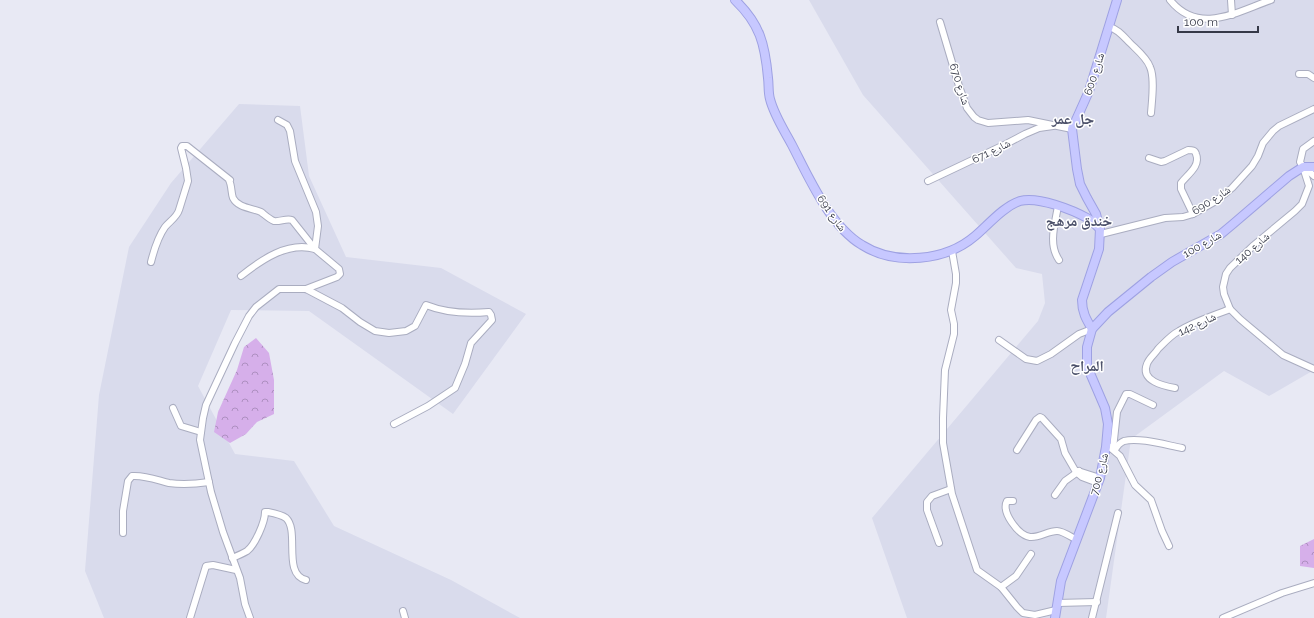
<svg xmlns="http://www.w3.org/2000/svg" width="1314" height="618" viewBox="0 0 1314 618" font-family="Raleway,'Noto Naskh Arabic',sans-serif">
<defs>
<pattern id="forest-crowns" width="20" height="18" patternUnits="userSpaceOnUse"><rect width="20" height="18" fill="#d6afea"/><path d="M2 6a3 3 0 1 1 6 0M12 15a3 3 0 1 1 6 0" fill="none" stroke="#ae8fc0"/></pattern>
</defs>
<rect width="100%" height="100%" fill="#e8e9f4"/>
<g fill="#d9dbec">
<path d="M809,0H1314V370L1269,396L1224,371L1131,439L1106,618H907L872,518L1038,321L1045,303L1042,274L1016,268L863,95Z"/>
<path d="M239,104L300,106L309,176L346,257L441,268L526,314L453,414L309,311L231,310L198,386L235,454L294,461L334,526L451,580L520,618H104L85,571L99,395L129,247L171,183Z"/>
</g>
<g fill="url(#forest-crowns)">
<path d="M256,338L269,353L274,380V414L257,422L246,434L230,443L214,432L218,412L237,370L244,347Z"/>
<path d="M1314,539V568L1300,566V546Z"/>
</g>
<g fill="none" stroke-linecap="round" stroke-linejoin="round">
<g stroke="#aaadc0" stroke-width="8">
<g id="street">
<path d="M1170,0C1199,36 1238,11 1271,0"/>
<path d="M1231,0L1232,15"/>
<path d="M940,22L959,86L967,108L974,117L978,120L988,123L1028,120L1072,129"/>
<path d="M1109,27C1118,29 1124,37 1130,43C1137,50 1147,58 1150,67C1155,78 1152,100 1151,113"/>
<path d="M1299,74H1308L1314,78"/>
<path d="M1314,141L1303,149L1300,162L1303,167L1309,186L1302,204L1295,211L1254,245L1230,268L1226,274L1223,287L1224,294L1230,309L1240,319L1283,355L1314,369"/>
<path d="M1149,158L1161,162L1165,161L1188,150C1192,150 1195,150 1196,154C1201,166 1187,175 1181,183V189L1193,214"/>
<path d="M1305,168L1314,176"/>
<path d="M928,181L1006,144L1025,134L1039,128L1053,126"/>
<path d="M1058,206C1055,224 1048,244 1059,260"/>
<path d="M1101,234L1165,218L1183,217L1193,214L1216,201L1232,188L1252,166L1258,156L1263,143L1273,131L1279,126L1314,109"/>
<path d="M952,251L956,274V283L951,310L954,324V334L945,370L943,418V443L952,494L977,570L1001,587L1017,607L1023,613L1035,615L1056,610"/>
<path d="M151,262C154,250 158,237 165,227C170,221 177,217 179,210L188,181L186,168L181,148L182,146H187L230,180H229C232,186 231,193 233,198C238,208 252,208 261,212C265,215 269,219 274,221C280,222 286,218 292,220L315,249L339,269L340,274L337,277L306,289"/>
<path d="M241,276C261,260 288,241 315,249L318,226L316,212L295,161L290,131L287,125L278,120"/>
<path d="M999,340L1026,359L1037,361L1051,354L1079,334L1092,329"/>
<path d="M1175,388C1164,386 1140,381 1147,364C1149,358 1155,354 1158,349C1164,343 1171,335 1179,331C1195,321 1213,316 1230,309"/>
<path d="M173,408L181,426L201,432"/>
<path d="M1106,444L1120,456L1135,485L1151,500L1162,531L1169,546"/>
<path d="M1113,449L1117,412L1126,394H1130L1153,405"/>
<path d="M1017,450L1036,420L1040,417L1042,418L1061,439L1065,453L1076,472L1082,477L1098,483"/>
<path d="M1115,450C1117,446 1119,443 1124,441C1139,437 1166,445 1182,448"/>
<path d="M1078,471L1100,478"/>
<path d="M1055,495L1065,481L1079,471"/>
<path d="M1013,501H1007C1001,512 1018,535 1030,537C1039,538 1048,531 1057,531C1063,531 1071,537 1077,540"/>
<path d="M123,533V511L128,481L132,476C145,475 157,480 169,483C182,485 196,484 209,482"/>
<path d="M939,543L927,510V502L932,496L951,489"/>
<path d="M232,558C237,556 242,554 247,551C255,545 265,522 265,512H268C273,513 282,515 286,518C300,531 282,574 306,580"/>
<path d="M1001,587L1016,576L1031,554"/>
<path d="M1057,603L1097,602"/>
<path d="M403,611L405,618"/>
<path d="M190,618L206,566L213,565L236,570"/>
<path d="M250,618L245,604L240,578L223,532L211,492L200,440L203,418L206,405L235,343L249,316L256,307L279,289H306L342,308L360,322L375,331L389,333L406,331L415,326L426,305C446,313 467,314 489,312L491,315L492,320L471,343L465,364L455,388L428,406L394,424"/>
<path d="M1092,618L1118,513"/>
<path d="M1223,618L1282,593L1314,583"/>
</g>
</g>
<g stroke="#9ea1e2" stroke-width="10">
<g id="secondary">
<path d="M735,0C760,24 765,44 768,78C769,85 768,92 770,99C774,115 784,130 792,145C809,178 830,226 862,245C895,266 946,261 975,236C988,225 1004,206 1020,201C1038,196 1073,210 1089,219C1093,222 1097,226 1100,229"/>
<path d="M1092,329C1086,319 1082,312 1082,300L1099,249L1100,229L1096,214L1087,198L1080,184L1077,169L1072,129L1089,91L1117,0"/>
<path d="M1055,618L1061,581L1100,478L1106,447L1108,424L1105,408L1087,366V347L1092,329L1108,312L1151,277L1172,262L1221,234L1233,224L1289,176L1303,167H1314"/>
</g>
</g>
<use href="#street" stroke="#fff" stroke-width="6"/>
<use href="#secondary" stroke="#c7c8ff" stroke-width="8"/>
</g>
<g text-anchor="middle" stroke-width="3" stroke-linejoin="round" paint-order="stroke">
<g font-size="11" fill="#363948" stroke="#fff">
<text transform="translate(1094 74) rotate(-72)" y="4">شارع 600</text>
<text transform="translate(960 84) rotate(72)" y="4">شارع 670</text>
<text transform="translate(991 151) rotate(-26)" y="4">شارع 671</text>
<text transform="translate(1211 200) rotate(-33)" y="4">شارع 690</text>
<text transform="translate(832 213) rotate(55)" y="4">شارع 691</text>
<text transform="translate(1202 244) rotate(-30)" y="4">شارع 100</text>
<text transform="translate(1252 248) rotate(-41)" y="4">شارع 140</text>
<text transform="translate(1197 324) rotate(-25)" y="4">شارع 142</text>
<text transform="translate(1099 474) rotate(-75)" y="4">شارع 700</text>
</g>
<g font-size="15" font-weight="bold" fill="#4d526b" stroke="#fff">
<text x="1073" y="124">جل عمر</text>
<text x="1079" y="226">خندق مرهج</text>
<text x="1087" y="371">المراح</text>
</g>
</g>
<path d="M1178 26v6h80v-6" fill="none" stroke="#363948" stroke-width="2"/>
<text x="1184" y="26" font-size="12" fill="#363948" stroke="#ffffff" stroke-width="3" paint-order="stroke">100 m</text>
</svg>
